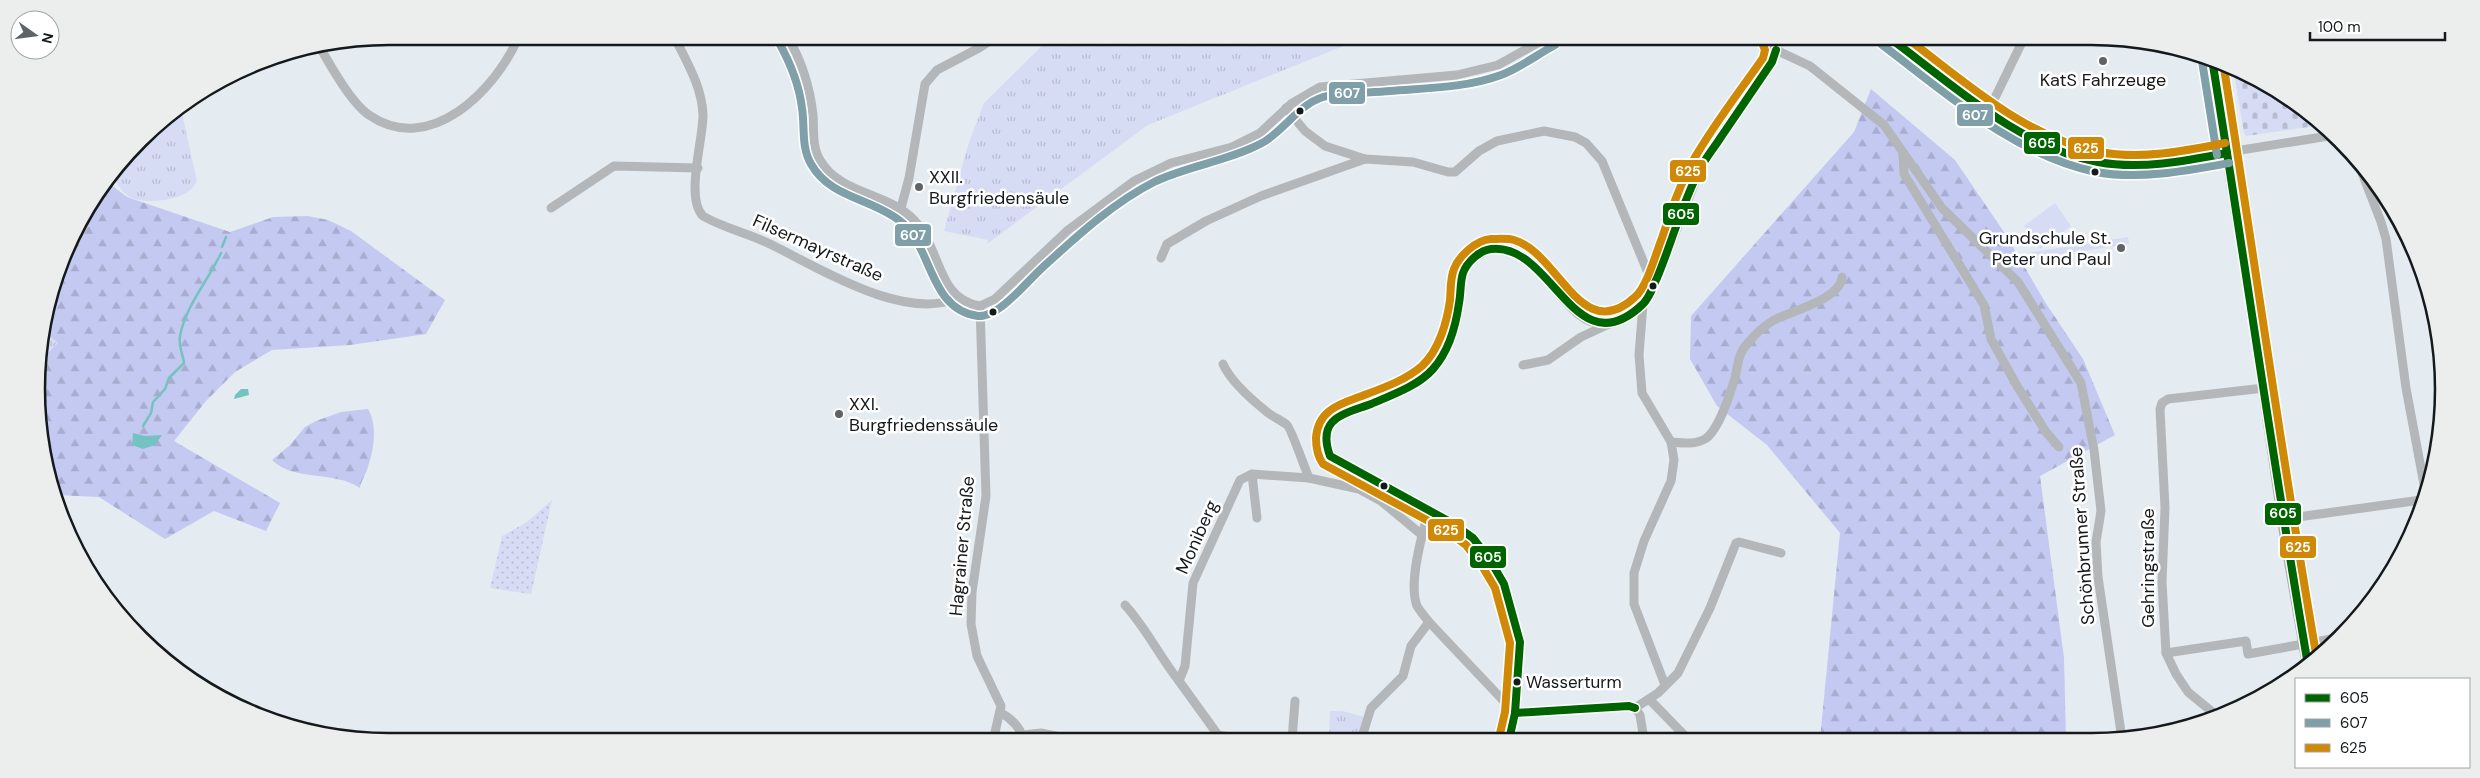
<svg xmlns="http://www.w3.org/2000/svg" width="2480" height="778" viewBox="0 0 2480 778" font-family="'DM Sans',sans-serif">
<defs>
<pattern id="grass-tufts" width="24" height="20" patternUnits="userSpaceOnUse" patternTransform="scale(1.25)"><rect width="24" height="20" fill="#d7dcf5"/><path d="M3 7l-1-3M5 7V3M7 7l1-3M15 17l-1-3M17 17v-4M19 17l1-3" fill="none" stroke="#b8bcd1"/></pattern>
<pattern id="forest-firs" width="22" height="20" patternUnits="userSpaceOnUse" patternTransform="scale(1.25)"><rect width="22" height="20" fill="#c4c9f2"/><path d="M5 1l3.5 6h-7zM16 11l3.5 6h-7z" fill="#a8accf"/></pattern>
<pattern id="cemetery-stones" width="16" height="16" patternUnits="userSpaceOnUse" patternTransform="scale(1.25)"><rect width="16" height="16" fill="#d7dcf5"/><path d="M2 7V4a2 2 0 0 1 4 0v3zM10 15v-3a2 2 0 0 1 4 0v3z" fill="#b8bcd1"/></pattern>
<pattern id="park-dots" width="8" height="8" patternUnits="userSpaceOnUse" patternTransform="scale(1.25)"><rect width="8" height="8" fill="#d7dcf5"/><path d="M2 2h.1M6 6h.1" fill="none" stroke="#b8bcd1" stroke-width="1.8" stroke-linecap="round"/></pattern>
</defs>
<rect width="100%" height="100%" fill="#e4ecf1"/>
<g fill="url(#grass-tufts)">
<path d="M1052,36H1368L1148,125L987,244L988,240L944,231L969,142L984,103Z"/>
<path d="M2219,61L2223,62L2234,133L2227,112Z"/>
<path d="M181,109L197,181C195,184 193,188 190,190C179,201 139,206 127,195C120,190 116,180 109,174L156,124Z"/>
<path d="M43,331L59,343L49,351L38,368L39,343Z"/>
<path d="M1330,711H1343L1364,717L1357,740H1329Z"/>
</g>
<g fill="url(#forest-firs)">
<path d="M1871,89L1955,160L2006,235L2045,302L2083,359L2115,435L2040,476L2064,658L2066,739H1820L1840,533L1767,445L1717,406L1690,359L1691,316L1854,132Z"/>
<path d="M105,180L127,197L230,232L273,217L308,216L328,220L351,231L445,300L426,334L350,345L272,350L235,372L206,401L174,441L280,503L266,531L214,511L165,539L99,497L55,495C45,472 30,390 39,367C43,357 51,350 58,343L43,331L73,233Z"/>
<path d="M368,409C378,426 374,450 367,470C365,476 361,481 360,488C333,470 294,482 272,460L290,445L305,427L316,421L341,412Z"/>
</g>
<path fill="url(#cemetery-stones)" d="M2233,67L2287,96L2323,125L2246,136L2244,133Z"/>
<path fill="url(#park-dots)" d="M552,500L531,594L490,588L502,536L527,522Z"/>
<g fill="#d7dcf5">
<path d="M2055,203L2071,226L2040,249L2024,226Z"/>
<path d="M2128,237L2129,244L2030,259L2028,253Z"/>
</g>
<g fill="#75c3c1">
<path d="M241,389H248L249,395L234,399L235,395Z"/>
<path d="M133,433L145,436L162,435L155,445L143,449L132,445Z"/>
</g>
<g fill="none" stroke-linecap="round" stroke-linejoin="round">
<g stroke="#75c3c1" stroke-width="2.5">
<path d="M222,247L226,237"/>
<path d="M143,426L151,413L153,402L165,389L169,378L184,363C183,355 178,344 180,336C186,305 208,281 221,253"/>
</g>
<g stroke="#b4b7ba" stroke-width="9">
<path d="M674,36C686,61 702,86 703,115C703,141 685,198 703,216C723,228 748,233 770,244C818,267 903,322 958,298"/>
<path d="M787,36C802,61 810,87 813,115C814,130 812,147 820,160C839,194 889,193 914,220C942,249 936,299 980,306L995,299L1068,230L1134,181L1171,163L1232,147L1260,133L1291,104L1320,87L1457,75L1498,65L1550,36"/>
<path d="M1770,36L1776,50"/>
<path d="M1887,36L2009,124L2048,145L2096,161L2154,164L2335,135"/>
<path d="M318,44C329,63 351,103 369,115C430,157 496,90 519,36"/>
<path d="M1776,50L1810,66L1884,125L1942,208L2018,282L2081,383L2094,450L2101,511L2096,542L2098,577L2122,739"/>
<path d="M1286,108L1305,131L1325,146L1365,159L1413,162L1448,172H1455L1479,151L1497,141L1544,131L1575,137L1586,143L1602,161L1653,285"/>
<path d="M1989,110L2025,36"/>
<path d="M1903,154L1904,174L1984,305L1991,339L2017,386L2046,432L2059,447"/>
<path d="M2357,160L2381,222L2386,239L2406,388L2425,490"/>
<path d="M551,208L614,166L698,168"/>
<path d="M901,208L909,178L925,84L937,70L979,48L997,36"/>
<path d="M1161,258L1167,244L1206,221L1261,196L1365,159"/>
<path d="M980,306L986,496L972,592L971,624L977,656L1001,706L993,741"/>
<path d="M1223,364C1231,382 1252,400 1267,412C1273,417 1281,420 1287,425C1291,428 1305,469 1309,478"/>
<path d="M1523,365L1548,360L1581,337L1607,325"/>
<path d="M1671,442C1682,443 1695,445 1705,439C1719,430 1730,394 1735,378C1738,365 1738,353 1748,343C1755,334 1764,326 1774,320C1789,312 1841,299 1842,277"/>
<path d="M1252,474L1257,518"/>
<path d="M2283,519L2421,500"/>
<path d="M1125,605C1146,628 1160,657 1179,681"/>
<path d="M1429,622L1515,713L1629,706L1635,708"/>
<path d="M2166,653L2246,641L2248,654L2337,638"/>
<path d="M1665,685L1634,604V573L1644,541L1671,481L1674,460L1671,442L1642,393L1639,355L1643,304L1663,264L1700,169L1772,62L1776,50"/>
<path d="M1649,699L1688,739"/>
<path d="M1635,708L1658,693L1678,673L1710,608L1736,543L1739,542L1781,553"/>
<path d="M1635,708L1640,715L1644,740"/>
<path d="M1001,713C1011,718 1022,729 1023,740"/>
<path d="M2216,715L2188,692L2176,674L2166,653L2162,582L2165,508L2160,409L2162,403L2168,399L2264,388"/>
<path d="M1023,735L1041,733L1080,741"/>
<path d="M1281,740L1235,738L1218,735L1179,681L1185,666L1193,583L1240,480L1252,474L1309,478L1359,489L1381,501L1422,535"/>
<path d="M1292,740L1295,701"/>
<path d="M1361,740L1371,708L1403,676L1411,646L1429,622C1425,617 1420,611 1417,606C1408,583 1422,534 1429,510"/>
<path d="M1509,740L1515,713L1520,642L1504,584L1490,560L1473,538L1452,523L1330,456C1322,438 1327,422 1345,412C1352,408 1362,407 1370,404C1388,397 1412,388 1427,375C1445,360 1457,329 1459,307C1462,285 1457,267 1479,255C1484,252 1488,249 1493,249C1545,245 1562,329 1608,324C1621,323 1633,311 1643,304"/>
</g>
<path stroke="#abadb0" stroke-width="12" d="M2212,59L2252,306L2286,539L2308,665"/>
<g stroke="#fff" stroke-width="11">
<g id="bus-1">
<path d="M1887,36C1951,83 2018,147 2098,162C2140,170 2186,161 2227,153"/>
<path d="M2212,59C2245,261 2273,463 2308,665"/>
<path d="M1515,713L1629,706L1635,708"/>
<path d="M1509,740L1515,713L1520,642L1504,584L1490,560L1473,538L1452,523L1330,456C1316,417 1345,414 1371,404C1392,395 1418,386 1433,369C1449,351 1456,325 1459,303C1461,293 1460,282 1463,273C1467,262 1480,250 1491,249C1553,242 1574,370 1643,304C1650,297 1653,286 1657,278C1672,242 1682,203 1700,169C1706,157 1714,148 1721,137C1738,112 1755,87 1772,62L1776,50"/>
</g>
</g>
<g stroke="#fff" stroke-width="11">
<g id="bus-2">
<path d="M778,41C790,62 799,84 802,108C805,127 801,147 811,164C830,198 871,198 900,221C933,246 928,309 978,316C985,317 996,311 1001,307C1016,296 1029,280 1042,268C1077,236 1114,202 1156,181C1191,165 1228,161 1262,143C1284,131 1298,105 1323,97C1339,92 1372,93 1390,91C1426,88 1466,88 1501,75C1520,68 1538,54 1555,45"/>
<path d="M1881,44C1946,93 2014,155 2096,172C2139,180 2186,171 2229,163"/>
<path d="M2202,61L2217,155"/>
</g>
</g>
<g stroke="#fff" stroke-width="11">
<g id="bus-3">
<path d="M1904,36C1963,80 2025,138 2100,152C2141,160 2185,151 2225,143"/>
<path d="M2223,62C2255,261 2282,460 2317,659"/>
<path d="M1499,738L1505,712L1510,643L1495,588L1482,566L1466,545L1447,531L1323,464C1318,457 1316,447 1316,438C1318,407 1345,403 1367,394C1386,387 1407,379 1422,366C1439,350 1447,322 1450,300C1451,289 1450,279 1454,269C1459,256 1476,240 1491,239C1498,239 1507,238 1514,240C1559,253 1581,347 1635,297C1647,287 1656,253 1662,238C1671,211 1680,184 1694,159C1714,124 1740,91 1763,58L1765,50L1761,40"/>
</g>
</g>
<use href="#bus-1" stroke="#006400" stroke-width="8"/>
<use href="#bus-2" stroke="#7f9fa9" stroke-width="8"/>
<use href="#bus-3" stroke="#d08906" stroke-width="8"/>
</g>
<g fill="#5d6367" stroke="#fff" stroke-width="2">
<circle cx="2103" cy="61" r="5"/>
<circle cx="919" cy="187" r="5"/>
<circle cx="2121" cy="248" r="5"/>
<circle cx="839" cy="414" r="5"/>
</g>
<g fill="#14191c" stroke="#fff" stroke-width="2">
<circle cx="1300" cy="111" r="4.5"/>
<circle cx="2095" cy="172" r="4.5"/>
<circle cx="1653" cy="286" r="4.5"/>
<circle cx="993" cy="312" r="4.5"/>
<circle cx="1384" cy="486" r="4.5"/>
<circle cx="1517" cy="682" r="4.5"/>
</g>
<g text-anchor="middle" stroke-width="5" stroke-linejoin="round" paint-order="stroke">
<g font-size="17" fill="#14191c" stroke="#fff" text-anchor="start">
<text x="1526" y="688">Wasserturm</text>
</g>
<g font-size="18" fill="#14191c" stroke="#fff" text-anchor="start">
<text x="2103" y="86" text-anchor="middle">KatS Fahrzeuge</text>
<text x="929" y="183">XXII.<tspan x="929" dy="21">Burgfriedensäule</tspan></text>
<text x="2111" y="244" text-anchor="end">Grundschule St.<tspan x="2111" dy="21">Peter und Paul</tspan></text>
<text x="849" y="410">XXI.<tspan x="849" dy="21">Burgfriedenssäule</tspan></text>
</g>
<g font-size="18" fill="#14191c" stroke="#fff">
<text transform="translate(818 248) rotate(24)" y="6">Filsermayrstraße</text>
<text transform="translate(2082 536) rotate(-94)" y="6">Schönbrunner Straße</text>
<text transform="translate(1197 537) rotate(-66)" y="6">Moniberg</text>
<text transform="translate(962 546) rotate(-85)" y="6">Hagrainer Straße</text>
<text transform="translate(2148 568) rotate(-90)" y="6">Gehringstraße</text>
</g>
</g>
<path d="M0 0H2480V778H0ZM389 45H2091A344 344 0 0 1 2435 389V389A344 344 0 0 1 2091 733H389A344 344 0 0 1 45 389V389A344 344 0 0 1 389 45Z" fill="#eceded" fill-rule="evenodd"/>
<path fill="none" stroke="#14191c" stroke-width="2.5" d="M389 45H2091A344 344 0 0 1 2435 389V389A344 344 0 0 1 2091 733H389A344 344 0 0 1 45 389V389A344 344 0 0 1 389 45Z"/>
<g stroke="#fff" stroke-width="2">
<rect x="1328" y="81" width="38" height="24" rx="5" fill="#7f9fa9"/>
<rect x="1956" y="103" width="38" height="24" rx="5" fill="#7f9fa9"/>
<rect x="2023" y="131" width="38" height="24" rx="5" fill="#006400"/>
<rect x="2067" y="136" width="38" height="24" rx="5" fill="#d08906"/>
<rect x="1669" y="159" width="38" height="24" rx="5" fill="#d08906"/>
<rect x="1662" y="202" width="38" height="24" rx="5" fill="#006400"/>
<rect x="894" y="223" width="38" height="24" rx="5" fill="#7f9fa9"/>
<rect x="2264" y="502" width="38" height="24" rx="5" fill="#006400"/>
<rect x="1427" y="518" width="38" height="24" rx="5" fill="#d08906"/>
<rect x="2279" y="535" width="38" height="24" rx="5" fill="#d08906"/>
<rect x="1469" y="545" width="38" height="24" rx="5" fill="#006400"/>
</g>
<g font-size="14" text-anchor="middle" font-weight="bold" fill="#fff">
<text x="1347" y="98">607</text>
<text x="1975" y="120">607</text>
<text x="2042" y="148">605</text>
<text x="2086" y="153">625</text>
<text x="1688" y="176">625</text>
<text x="1681" y="219">605</text>
<text x="913" y="240">607</text>
<text x="2283" y="518">605</text>
<text x="1446" y="535">625</text>
<text x="2298" y="552">625</text>
<text x="1488" y="562">605</text>
</g>
<rect x="2295" y="678" width="175" height="90" fill="#ffffff" stroke="#a1a3a4"/>
<rect x="2305" y="694" width="25" height="8" fill="#006400" stroke="#a1a3a4"/>
<text x="2340" y="703" font-size="15" fill="#14191c">605</text>
<rect x="2305" y="719" width="25" height="8" fill="#7f9fa9" stroke="#a1a3a4"/>
<text x="2340" y="728" font-size="15" fill="#14191c">607</text>
<rect x="2305" y="744" width="25" height="8" fill="#d08906" stroke="#a1a3a4"/>
<text x="2340" y="753" font-size="15" fill="#14191c">625</text>
<g transform="translate(35 35) rotate(104)"><circle r="24" fill="#ffffff" stroke="#a1a3a4"/>
<path d="M0-4L9 19L0 12L-9 19Z" fill="#5d6367"/>
<text y="-8" font-size="14" font-weight="bold" text-anchor="middle" fill="#14191c">N</text>
</g>
<path d="M2310 32v8h135v-8" fill="none" stroke="#14191c" stroke-width="2.5"/>
<text x="2318" y="32" font-size="15" fill="#14191c" stroke="#ffffff" stroke-width="4" paint-order="stroke">100 m</text>
</svg>
